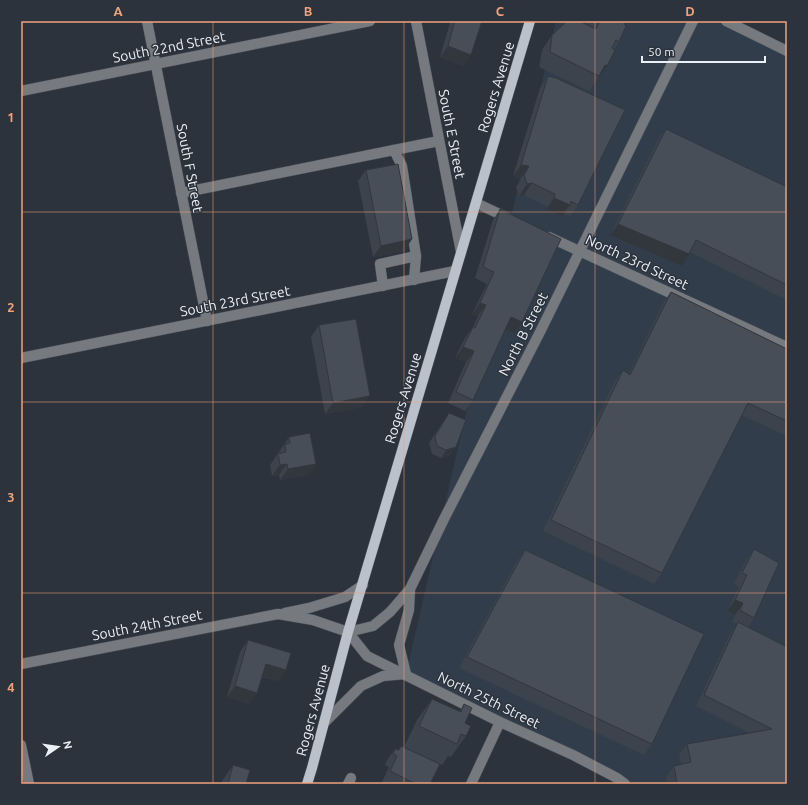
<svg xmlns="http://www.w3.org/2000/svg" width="808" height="805" viewBox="0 0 808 805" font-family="Ubuntu,sans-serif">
<rect width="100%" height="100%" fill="#2c333c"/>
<path fill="#323d4c" d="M556,21H724L787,51V784H623L406,674Z"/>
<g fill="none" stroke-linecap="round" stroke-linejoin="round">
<g stroke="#4b515a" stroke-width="11">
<g id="minor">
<path d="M147,21L207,321"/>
<path d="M416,21L461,252"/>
<path d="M726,21L787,51"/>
<path d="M21,91L370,21"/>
<path d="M181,193L394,150"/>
<path d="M476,203L508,218"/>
<path d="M549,237L787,347"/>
<path d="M414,280L416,256L402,166L394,150L439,141"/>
<path d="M383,286L380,264L416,256"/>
<path d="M21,358L455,271"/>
<path d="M285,613L309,608L345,597L363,585"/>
<path d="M348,632L373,626L390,612L410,589L444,519L540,332L693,21"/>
<path d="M348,632L367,656L500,722L573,755L617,778L625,784"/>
<path d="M21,664L278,614L313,620L348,632"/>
<path d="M325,722L361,686L383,676L406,674L399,645L409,610L410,589"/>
<path d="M21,745L29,784"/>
<path d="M348,784L351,778"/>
<path d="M471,784L500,722"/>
</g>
</g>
<g stroke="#4b515a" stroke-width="11">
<path id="major" d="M307,784L312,768L348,632L530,21"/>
</g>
<use href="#minor" stroke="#767a7f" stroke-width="10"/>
<use href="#major" stroke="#bac1cb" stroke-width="10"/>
</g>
<g fill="#3d434c">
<path d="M451,21H482L463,66L440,57L450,23Z"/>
<path d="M567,21H626L625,23L619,42L614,49L607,66L589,91L539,67L542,50L552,35Z"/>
<path d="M548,76L578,205L570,216L564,213L562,216L546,209L547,206L524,195L519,196L516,187L520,181L521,178L513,176L540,88Z"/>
<path d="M666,129L787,187V300L690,252L682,266L610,235L658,140Z"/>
<path d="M366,170L412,239L404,251L373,257L358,181Z"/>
<path d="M500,209L514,333L506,329L473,400L465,411L448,403L466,362L455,358L465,338L473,327L478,316L472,314L487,284L475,278L493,220Z"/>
<path d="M671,292L787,349V431L785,435L741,415L662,573L654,584L543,531L615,381L623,370L629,374L663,303Z"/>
<path d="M319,325L362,407L325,414L311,337Z"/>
<path d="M449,413L450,455L441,458L432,454L429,443Z"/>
<path d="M289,437L316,464L308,475L280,480L279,475L272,476L270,465Z"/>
<path d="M754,549V618L748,627L787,784H667L666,777L674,766L681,764L679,755L687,744L749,733L696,706L730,634L737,624L732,622L735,615L727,611L739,587L734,584L746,561Z"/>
<path d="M525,550L652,744L644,755L459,668L517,561Z"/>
<path d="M248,640L286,670L278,681L262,677L257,693L249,704L227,697L240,652Z"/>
<path d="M432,699L459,712L464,704L466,736L451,757L448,756L442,765L411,751L430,784H385L382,782L389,767L385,765L387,760L395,749L398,750L401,746L404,747L417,720Z"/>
<path d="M233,765L246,784H220Z"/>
</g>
<g fill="#32373e">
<path d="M448,46L471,55L463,66L440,57Z"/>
<path d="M605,65L607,66L597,80L599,76Z"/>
<path d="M521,165L529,166L521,178L513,176Z"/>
<path d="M532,183L524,195L519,196L527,184Z"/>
<path d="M554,198L570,205L562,216L546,209Z"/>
<path d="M618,224L689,254L682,266L610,235Z"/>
<path d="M412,239L404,251L373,257L381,246Z"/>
<path d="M480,303L486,305L478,316L472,314Z"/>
<path d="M511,317L522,322L514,333L503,328Z"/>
<path d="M463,347L474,351L466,362L455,358Z"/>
<path d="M370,396L362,407L325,414L333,403Z"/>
<path d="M456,447L450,455L441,458L446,450Z"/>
<path d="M287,464L279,475L272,476L280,465Z"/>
<path d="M316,464L308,475L280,480L288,469Z"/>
<path d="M735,600L743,603L735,615L727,611Z"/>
<path d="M266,664L286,670L278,681L258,675Z"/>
<path d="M235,686L257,693L249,704L227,697Z"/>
</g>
<g fill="#474e58" stroke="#32373e">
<path d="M455,21H482L471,55L448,46Z"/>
<path d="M567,21H579L596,29L600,21H626L624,24L626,26L619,42L616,40L612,48L615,50L607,66L605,65L599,76L550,52L552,35Z"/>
<path d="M548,76L556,78L625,110L578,205L571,201L570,205L554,198L555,194L532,183L527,184L524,175L526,172L529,166L521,165Z"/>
<path d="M666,129L787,187V285L696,240L689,254L618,224Z"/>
<path d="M398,164L412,239L381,246L366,170Z"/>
<path d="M500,209L561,239L522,322L511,317L473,400L456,392L474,351L463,347L473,327L475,328L486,305L480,303L494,272L483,267Z"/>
<path d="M671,292L787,349V421L748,403L662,573L551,520L623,370L630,375Z"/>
<path d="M356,319L370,396L333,403L319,325Z"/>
<path d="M449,413L466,420L456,447L446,450L437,446L435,436Z"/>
<path d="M310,433L316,464L288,469L287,464L280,465L278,454L286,452L285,444L290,443L289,437Z"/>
<path d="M754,549L779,563L754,618L740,610L743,603L735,600L747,575L742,573Z"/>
<path d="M525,550L704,634L652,744L467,657Z"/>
<path d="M738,622L787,647V784H677L674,766L691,762L687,744L772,729L704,695Z"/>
<path d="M248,640L291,653L286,670L266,664L257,693L235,686Z"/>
<path d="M432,699L461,712L464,704L472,708L465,723L471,726L466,736L461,734L457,744L419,726Z"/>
<path d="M401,746L440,764L430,784H416L390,771L397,756L393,754L395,749L399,750Z"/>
<path d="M233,765L250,770L246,784H228Z"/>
</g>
<path fill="none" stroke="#f1a27b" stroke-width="1" stroke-opacity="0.55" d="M213,21V784M404,21V784M595,21V784M21,212H787M21,402H787M21,593H787"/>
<g text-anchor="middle" stroke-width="3" stroke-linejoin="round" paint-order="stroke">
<g font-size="14" fill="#ebf0f6" stroke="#2c333c">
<text transform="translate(169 47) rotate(-11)" y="5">South 22nd Street</text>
<text transform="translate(496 87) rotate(-73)" y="5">Rogers Avenue</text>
<text transform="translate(452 134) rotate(79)" y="5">South E Street</text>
<text transform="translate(190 168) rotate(79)" y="5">South F Street</text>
<text transform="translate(637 262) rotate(25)" y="5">North 23rd Street</text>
<text transform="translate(235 301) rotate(-11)" y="5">South 23rd Street</text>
<text transform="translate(523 334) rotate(-63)" y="5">North B Street</text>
<text transform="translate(403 398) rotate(-73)" y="5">Rogers Avenue</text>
<text transform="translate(147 625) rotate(-11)" y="5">South 24th Street</text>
<text transform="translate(489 700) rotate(26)" y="5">North 25th Street</text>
<text transform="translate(313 710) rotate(-75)" y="5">Rogers Avenue</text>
</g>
</g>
<rect width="808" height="805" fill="none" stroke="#2c333c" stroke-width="44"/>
<g transform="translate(58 747) rotate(77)" stroke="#2c333c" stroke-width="3" paint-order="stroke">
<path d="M0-3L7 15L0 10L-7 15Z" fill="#ebf0f6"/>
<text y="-6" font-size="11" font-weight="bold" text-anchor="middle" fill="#ebf0f6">N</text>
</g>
<path d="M642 56v6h123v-6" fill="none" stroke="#ebf0f6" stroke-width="2"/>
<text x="648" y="56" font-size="12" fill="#ebf0f6" stroke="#2c333c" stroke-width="3" paint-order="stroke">50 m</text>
<rect x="22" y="22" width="764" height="761" fill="none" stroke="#f1a27b" stroke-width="1.5"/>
<g font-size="13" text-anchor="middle" font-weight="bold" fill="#f1a27b">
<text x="118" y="16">A</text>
<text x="308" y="16">B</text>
<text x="500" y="16">C</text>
<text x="690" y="16">D</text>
<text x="11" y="122">1</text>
<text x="11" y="312">2</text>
<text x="11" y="502">3</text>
<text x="11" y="692">4</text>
</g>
</svg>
